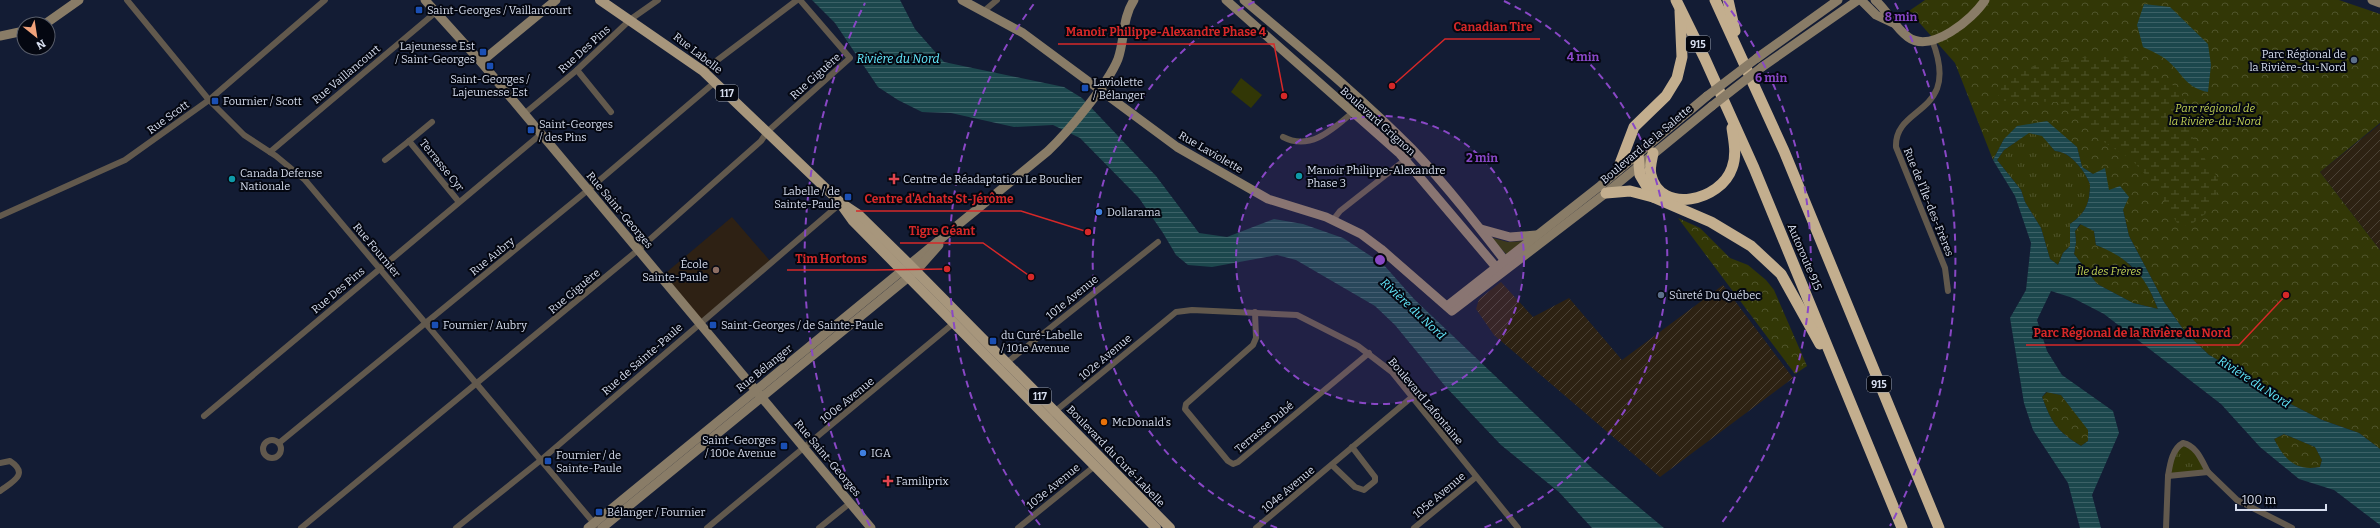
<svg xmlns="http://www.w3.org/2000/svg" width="2380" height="528" viewBox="0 0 2380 528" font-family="Bitter,serif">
<defs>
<pattern id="industrial-furrows" width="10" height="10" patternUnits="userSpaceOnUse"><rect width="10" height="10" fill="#2d2213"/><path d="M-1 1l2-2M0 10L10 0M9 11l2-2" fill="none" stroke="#4b4236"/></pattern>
<pattern id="forest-crowns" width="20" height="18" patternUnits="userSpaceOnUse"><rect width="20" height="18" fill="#323706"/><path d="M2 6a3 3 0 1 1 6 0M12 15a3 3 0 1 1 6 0" fill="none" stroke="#4f542b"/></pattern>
<pattern id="wetland-marsh" width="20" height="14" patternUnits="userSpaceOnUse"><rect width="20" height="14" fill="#323706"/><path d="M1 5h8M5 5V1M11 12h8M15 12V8" fill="none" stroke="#4f542b"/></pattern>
<pattern id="park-tufts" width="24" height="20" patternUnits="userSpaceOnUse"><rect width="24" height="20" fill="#323706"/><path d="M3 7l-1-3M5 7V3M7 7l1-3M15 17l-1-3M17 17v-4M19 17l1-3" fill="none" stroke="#4f542b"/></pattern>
<pattern id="water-rules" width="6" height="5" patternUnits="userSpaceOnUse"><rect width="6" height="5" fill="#1c474d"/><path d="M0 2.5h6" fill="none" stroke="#3c6167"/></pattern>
</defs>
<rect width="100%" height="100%" fill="#131c34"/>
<g fill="url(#industrial-furrows)">
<path d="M2380,124V250L2320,172Z"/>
<path d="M1501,282L1533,317L1569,298L1622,360L1723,285L1793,378L1660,477L1494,335L1476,309L1479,299Z"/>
</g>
<path fill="#2e2114" d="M732,217L771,262L699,323L661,277Z"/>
<g fill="#323706">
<path d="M1241,78L1262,95L1251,108L1231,92Z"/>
<path d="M1493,238L1508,242L1524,241L1507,255L1492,239Z"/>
</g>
<g fill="url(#forest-crowns)">
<path d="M1925,0H2339L2380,14V123L2320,172L2380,250V449L2359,433L2322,420L2261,389L2241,373L2209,355L2185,332L2164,302L2129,236L2123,210L2109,190L2093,174L2082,167L2077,147L2004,139L1993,160L1955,63L1909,11Z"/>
<path d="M1678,218L1700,228L1730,258L1748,265L1766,280L1774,290L1807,366L1795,374Z"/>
<path d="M2081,224L2094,231L2096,245L2117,253L2146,281L2158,309L2133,303L2097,284L2074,254L2076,242L2075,231Z"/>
<path d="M2047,392L2061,395L2089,430L2088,441L2081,446C2057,431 2052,424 2042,397Z"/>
<path d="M2284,434L2315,447L2322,460L2320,467C2294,472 2284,460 2274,439Z"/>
</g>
<path fill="url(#wetland-marsh)" d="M2102,55L2130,58L2174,86L2188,103L2194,143L2218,178L2216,201L2205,214L2189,226L2177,223L2153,183L2131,159L2104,142L2083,121L2058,102L2004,101L1998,95L1997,88C2015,62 2073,60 2102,55Z"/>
<g fill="url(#park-tufts)">
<path d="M2029,133L2042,135L2055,151C2070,151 2085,171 2090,184C2090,203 2086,213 2070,224V246L2063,253L2058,265L2050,259L2041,228L2025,202L2021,190L1997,160L2004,150Z"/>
<path d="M2190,445L2208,472L2168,476L2177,447Z"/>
</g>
<g fill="url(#water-rules)" fill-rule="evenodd">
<path d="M812,0H900L915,29L944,62L1064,87L1082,98L1156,176L1199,233L1227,237L1274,219L1303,224L1343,238L1383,264L1414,299L1592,468L1664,528H1592L1559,492L1501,445L1445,386L1395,325L1375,306L1296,260L1277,255L1212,267L1188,265L1176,255L1163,233L1139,198L1080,138L1053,125L1014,127L951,113L922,112L898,100L878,87L835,23Z"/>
<path d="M2144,4L2170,7L2208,44L2211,65L2208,92C2186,88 2183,74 2168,61C2161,55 2151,51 2143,47L2137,25Z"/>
<path d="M2047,121L2077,147L2082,167L2093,174L2105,168L2109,190L2120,186L2129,197L2123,210L2129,236L2164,302L2185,332L2209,355L2241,373L2261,389L2322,420L2359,433L2380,449V525L2334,490L2299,479L2260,447L2221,404L2104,314L2073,298L2051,291L2037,320L2047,351L2062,375L2113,411L2119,433L2092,495L2101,528H2080L2068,483L2033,430L2024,403L2010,318L2026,290L2031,243L2015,196L1993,160L2004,139L2017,126ZM2029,133L2042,136L2055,151C2070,151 2085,171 2090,184C2090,203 2086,213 2070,224V246L2063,253L2058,265L2050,259L2041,228L2025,202L2021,190L1997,160L2004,150ZM2080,224L2094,231L2096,245C2129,258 2146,276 2158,309L2133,303L2097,284L2074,254L2076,242L2075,231ZM2046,392L2061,395L2088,430V441L2081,446C2057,431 2052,424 2042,397ZM2284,434L2315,447L2322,460L2320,467C2296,472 2284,459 2274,439Z"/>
</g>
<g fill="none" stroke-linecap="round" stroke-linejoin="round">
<g stroke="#62594d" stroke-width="6">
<path d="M127,0L209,100L244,135L276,156L305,180L598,528"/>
<path d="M984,11L997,0"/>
<path d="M1932,40C1962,116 1894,104 1896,147L1945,268L1948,291"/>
<path d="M577,70L611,112"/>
<path d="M703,71L797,0"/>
<path d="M524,114L577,70L631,19L658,0"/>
<path d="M1283,137C1310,151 1332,130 1352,113"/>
<path d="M409,141L432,122"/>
<path d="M270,152L436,12"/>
<path d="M385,160L409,141L459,202"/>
<path d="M0,216L125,160L209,100L325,0"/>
<path d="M1333,220L1340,211L1415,152"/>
<path d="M1255,312L1256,338L1253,345L1186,404L1185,409L1228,461L1233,464L1238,462L1369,353"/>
<path d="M1005,364L1158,242"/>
<path d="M1053,413L1176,312L1192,310L1297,315L1358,346L1392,372L1518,528"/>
<path d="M204,416L541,134"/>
<circle cx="272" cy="449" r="9"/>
<path d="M279,443L588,190L715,82"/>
<path d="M0,463L10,461C30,474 12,482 0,491"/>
<path d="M1332,465L1355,487L1364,490L1375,481V477L1352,447"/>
<path d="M2168,476C2170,464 2172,449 2183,443C2197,446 2202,461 2208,472"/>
<path d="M301,528L638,250L761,141L767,132L850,58L800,0"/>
<path d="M456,528L541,460L841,203"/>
<path d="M707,528L955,322"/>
<path d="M819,528L850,503"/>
<path d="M1018,528L1096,465"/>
<path d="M1256,528L1412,397"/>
<path d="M1414,528L1476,477"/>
<path d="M2166,528L2168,476L2208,472L2237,500L2292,528"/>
</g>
<g stroke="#897c67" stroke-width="9">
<path d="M425,0L481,62L871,528"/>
<path d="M962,0L1023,33L1177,147L1268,199L1326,217L1361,234L1381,249L1452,311L1606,193L1712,106"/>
<path d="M1226,0L1400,154L1501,273"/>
<path d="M1244,0C1301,48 1360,96 1412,149C1447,186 1478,226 1509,266"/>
<path d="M1861,0L1876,15L1893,23"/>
<path d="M1875,0C1888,11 1894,27 1908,37C1931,54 1973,19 1985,0"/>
<path d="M2372,0L2380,3"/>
<path d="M45,24L79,0"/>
<path d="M0,36L24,31"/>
<path d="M1757,58L1838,0"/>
<path d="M481,62L556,0"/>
<path d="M1762,67L1858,0"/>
<path d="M1481,229L1510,237L1536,235"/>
<path d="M1447,306L1600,186L1707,96"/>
<path d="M588,528L1048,151C1068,132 1108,84 1118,59C1125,39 1122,18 1134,0"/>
<path d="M602,528L916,271L939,245"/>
</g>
<g stroke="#a7967c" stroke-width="10">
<path d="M600,0L703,71L841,203L859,215L909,264L1170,528"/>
<path d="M843,207L853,221L1156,528"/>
</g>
<g stroke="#c3ae8e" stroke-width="11">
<path d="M1676,0L1705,59L1754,168L1902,528"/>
<path d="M1715,0L1784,151L1939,528"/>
<path d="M1728,0L1735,31"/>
<path d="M1653,153C1652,160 1649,168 1651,175C1660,215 1721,201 1732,168C1737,155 1734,142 1732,128"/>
<path d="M1638,154L1640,175L1653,197"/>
<path d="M1618,169L1634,127L1666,96L1677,78L1682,57L1680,11"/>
<path d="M1606,193L1630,191L1653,197L1711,222L1751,246L1781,274L1820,344"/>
</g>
<g stroke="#897c67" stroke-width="9">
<path d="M1707,96L1757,58"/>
<path d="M1712,106L1762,67"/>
</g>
</g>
<circle cx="1380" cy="260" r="144" fill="#8947c6" fill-opacity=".12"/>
<g fill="none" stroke="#8947c6" stroke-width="2" stroke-dasharray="7 5">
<circle cx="1380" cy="260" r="144"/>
<path d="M1277 528A287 287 0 0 1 1256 1M1504 1A287 287 0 0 1 1483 528"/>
<path d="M1040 525A431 431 0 0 1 1036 1M1724 1A431 431 0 0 1 1720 525"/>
<path d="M870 526A575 575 0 0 1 865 3M1895 3A575 575 0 0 1 1890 526"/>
</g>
<g fill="#1a4fb4" stroke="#040711" stroke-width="1.5">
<rect x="415" y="6" width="8" height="8" rx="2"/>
<rect x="479" y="48" width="8" height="8" rx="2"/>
<rect x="486" y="62" width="8" height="8" rx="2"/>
<rect x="1081" y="84" width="8" height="8" rx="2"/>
<rect x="211" y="97" width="8" height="8" rx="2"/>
<rect x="527" y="126" width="8" height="8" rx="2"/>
<rect x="844" y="193" width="8" height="8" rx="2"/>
<rect x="431" y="321" width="8" height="8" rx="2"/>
<rect x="709" y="321" width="8" height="8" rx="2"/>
<rect x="989" y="337" width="8" height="8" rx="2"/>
<rect x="780" y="442" width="8" height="8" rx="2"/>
<rect x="544" y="457" width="8" height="8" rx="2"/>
<rect x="595" y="508" width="8" height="8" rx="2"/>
</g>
<g fill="#5c6f8a" stroke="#040711" stroke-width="1.5">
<circle cx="2354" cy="60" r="4"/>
<circle cx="1661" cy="295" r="4"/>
</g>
<g fill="#0f9aa8" stroke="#040711" stroke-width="1.5">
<circle cx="1299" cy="176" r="4"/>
<circle cx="232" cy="179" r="4"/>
</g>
<g fill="#e0444e" stroke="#040711" stroke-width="1.5">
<path d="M892 173h4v4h4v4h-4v4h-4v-4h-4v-4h4z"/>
<path d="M886 475h4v4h4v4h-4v4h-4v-4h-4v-4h4z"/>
</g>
<g fill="#3f7fe0" stroke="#040711" stroke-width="1.5">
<circle cx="1099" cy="212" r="4"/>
<circle cx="863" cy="453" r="4"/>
</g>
<circle fill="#8d6e63" stroke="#040711" stroke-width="1.5" cx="716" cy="270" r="4"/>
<circle fill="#e8710a" stroke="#040711" stroke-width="1.5" cx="1104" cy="422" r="4"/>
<g text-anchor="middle" stroke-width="4" stroke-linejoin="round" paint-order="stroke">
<g fill="#040711" stroke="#989eac" stroke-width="1">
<rect x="1686" y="36" width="24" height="16" rx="3"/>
<rect x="716" y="85" width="22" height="16" rx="3"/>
<rect x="1867" y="376" width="24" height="16" rx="3"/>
<rect x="1029" y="388" width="22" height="16" rx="3"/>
</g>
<g font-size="10" font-weight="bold" fill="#d7deef">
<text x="1698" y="48">915</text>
<text x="727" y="97">117</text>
<text x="1879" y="388">915</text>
<text x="1040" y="400">117</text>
</g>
<g font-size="11" fill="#d7deef" stroke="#040711" text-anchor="start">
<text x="427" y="14">Saint-Georges / Vaillancourt</text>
<text x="475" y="50" text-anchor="end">Lajeunesse Est<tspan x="475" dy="13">/ Saint-Georges</tspan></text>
<text x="2346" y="58" text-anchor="end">Parc Régional de<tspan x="2346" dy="13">la Rivière-du-Nord</tspan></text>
<text x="490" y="83" text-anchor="middle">Saint-Georges /<tspan x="490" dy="13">Lajeunesse Est</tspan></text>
<text x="1093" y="86">Laviolette<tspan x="1093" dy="13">/ Bélanger</tspan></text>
<text x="223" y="105">Fournier / Scott</text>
<text x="539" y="128">Saint-Georges<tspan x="539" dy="13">/ des Pins</tspan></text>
<text x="1307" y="174">Manoir Philippe-Alexandre<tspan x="1307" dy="13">Phase 3</tspan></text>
<text x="240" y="177">Canada Defense<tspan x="240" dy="13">Nationale</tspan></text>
<text x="903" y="183">Centre de Réadaptation Le Bouclier</text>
<text x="840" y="195" text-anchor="end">Labelle / de<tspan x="840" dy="13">Sainte-Paule</tspan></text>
<text x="1107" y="216">Dollarama</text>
<text x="708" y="268" text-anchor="end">École<tspan x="708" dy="13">Sainte-Paule</tspan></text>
<text x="1669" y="299">Sûreté Du Québec</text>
<text x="443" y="329">Fournier / Aubry</text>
<text x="721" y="329">Saint-Georges / de Sainte-Paule</text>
<text x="1001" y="339">du Curé-Labelle<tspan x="1001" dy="13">/ 101e Avenue</tspan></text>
<text x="1112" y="426">McDonald's</text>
<text x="776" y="444" text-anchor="end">Saint-Georges<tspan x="776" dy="13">/ 100e Avenue</tspan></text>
<text x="871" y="457">IGA</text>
<text x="556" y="459">Fournier / de<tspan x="556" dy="13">Sainte-Paule</tspan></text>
<text x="896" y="485">Familiprix</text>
<text x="607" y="516">Bélanger / Fournier</text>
</g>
<g font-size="11" fill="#d7deef" stroke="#040711">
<text transform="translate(584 49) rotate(-42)" y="4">Rue Des Pins</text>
<text transform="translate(698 53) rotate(38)" y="4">Rue Labelle</text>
<text transform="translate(346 74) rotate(-40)" y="4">Rue Vaillancourt</text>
<text transform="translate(815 76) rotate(-42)" y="4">Rue Giguère</text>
<text transform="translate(168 117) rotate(-36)" y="4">Rue Scott</text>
<text transform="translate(1378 121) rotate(42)" y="4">Boulevard Grignon</text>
<text transform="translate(1646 144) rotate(-40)" y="4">Boulevard de la Salette</text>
<text transform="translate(1211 152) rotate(30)" y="4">Rue Laviolette</text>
<text transform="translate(442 165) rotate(51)" y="4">Terrasse Cyr</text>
<text transform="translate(1929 202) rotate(68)" y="4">Rue de l'Île-des-Frères</text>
<text transform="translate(620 210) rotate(50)" y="4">Rue Saint-Georges</text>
<text transform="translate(377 250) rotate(50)" y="4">Rue Fournier</text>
<text transform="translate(492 256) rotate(-39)" y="4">Rue Aubry</text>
<text transform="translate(1805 257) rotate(67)" y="4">Autoroute 915</text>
<text transform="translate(338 290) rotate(-40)" y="4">Rue Des Pins</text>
<text transform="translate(574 291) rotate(-40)" y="4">Rue Giguère</text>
<text transform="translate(1072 297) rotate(-39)" y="4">101e Avenue</text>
<text transform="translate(1105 357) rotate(-40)" y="4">102e Avenue</text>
<text transform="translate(642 359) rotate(-41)" y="4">Rue de Sainte-Paule</text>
<text transform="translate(764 368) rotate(-39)" y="4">Rue Bélanger</text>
<text transform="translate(847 400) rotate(-39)" y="4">100e Avenue</text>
<text transform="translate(1426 401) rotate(50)" y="4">Boulevard Lafontaine</text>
<text transform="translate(1264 427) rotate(-40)" y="4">Terrasse Dubé</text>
<text transform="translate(1116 456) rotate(46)" y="4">Boulevard du Curé-Labelle</text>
<text transform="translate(828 458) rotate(50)" y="4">Rue Saint-Georges</text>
<text transform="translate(1053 486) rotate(-39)" y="4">103e Avenue</text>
<text transform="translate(1288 489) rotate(-40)" y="4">104e Avenue</text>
<text transform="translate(1439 495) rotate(-40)" y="4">105e Avenue</text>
</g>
<g font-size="11" font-style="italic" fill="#c1d053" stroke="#040711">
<text x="2215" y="112">Parc régional de<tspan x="2215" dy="13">la Rivière-du-Nord</tspan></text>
<text x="2109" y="275">Île des Frères</text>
</g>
<g font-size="12" font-style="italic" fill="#64ebfe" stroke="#040711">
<text x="898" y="63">Rivière du Nord</text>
<text transform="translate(1413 309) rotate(43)" y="4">Rivière du Nord</text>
<text transform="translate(2254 382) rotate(33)" y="4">Rivière du Nord</text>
</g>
</g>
<circle cx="1380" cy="260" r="6" fill="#8947c6" stroke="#040711" stroke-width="2"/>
<g font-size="12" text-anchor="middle" font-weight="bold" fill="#8947c6" stroke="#040711" stroke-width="4" stroke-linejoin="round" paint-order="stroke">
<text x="1901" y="21">8 min</text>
<text x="1583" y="61">4 min</text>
<text x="1771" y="82">6 min</text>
<text x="1482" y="162">2 min</text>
</g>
<path fill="none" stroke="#d62828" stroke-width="1.5" d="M1392 86L1445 39H1540M1284 96L1274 44H1058M1088 232L1021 211H856M1031 277L983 243H900M947 269L875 270H787M2286 295L2239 345H2026"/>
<g fill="#d62828" stroke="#040711" stroke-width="1.5">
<circle cx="1392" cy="86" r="4"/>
<circle cx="1284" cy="96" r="4"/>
<circle cx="1088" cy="232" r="4"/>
<circle cx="1031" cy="277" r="4"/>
<circle cx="947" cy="269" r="4"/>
<circle cx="2286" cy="295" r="4"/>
</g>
<g font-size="12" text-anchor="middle" font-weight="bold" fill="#d62828" stroke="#040711" stroke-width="4" stroke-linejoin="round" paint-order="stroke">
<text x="1493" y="31">Canadian Tire</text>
<text x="1166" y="36">Manoir Philippe-Alexandre Phase 4</text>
<text x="939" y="203">Centre d'Achats St-Jérôme</text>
<text x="942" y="235">Tigre Géant</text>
<text x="831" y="263">Tim Hortons</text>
<text x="2132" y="337">Parc Régional de la Rivière du Nord</text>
</g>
<g transform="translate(36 36) rotate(150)"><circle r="19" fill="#040711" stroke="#585d6a"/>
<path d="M0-3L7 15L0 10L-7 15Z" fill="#f1a27b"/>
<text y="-6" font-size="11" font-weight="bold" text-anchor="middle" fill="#d7deef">N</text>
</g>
<path d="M2236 504v6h90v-6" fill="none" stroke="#d7deef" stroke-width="2"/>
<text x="2242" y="504" font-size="12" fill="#d7deef" stroke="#040711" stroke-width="3" paint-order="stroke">100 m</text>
</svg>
